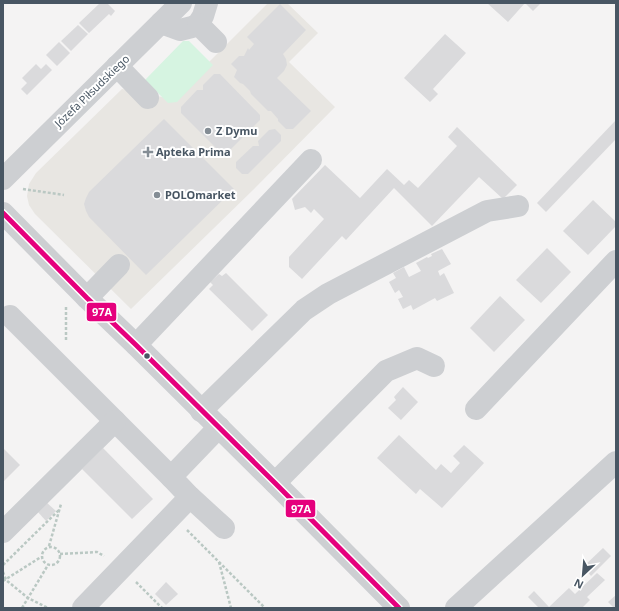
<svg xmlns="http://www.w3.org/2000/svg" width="619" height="611" viewBox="0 0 619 611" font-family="'Noto Sans',sans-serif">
<rect width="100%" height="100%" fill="#f4f3f3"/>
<path fill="#e8e6e2" d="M268,3H287L318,33L289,62L335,107L253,190L131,309L35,214L29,205L27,196L29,184L36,173L122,89L172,99Z"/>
<path fill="#d6f4e1" d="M183,41H189L213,65L177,102L168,103L145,80Z"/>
<g fill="#dadadc">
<path d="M100,3H107L115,11L111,16L109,14L89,33L79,23Z"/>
<path d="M487,3H541L533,11L525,3L508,22Z"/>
<path d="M280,4L306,30L283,54L286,59L287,65L284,71L277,78L311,111L293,129H286L278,121V119L271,111H268L251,94L250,91L243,84L240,83L234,77L237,70L231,64L239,56H244L248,48L249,50L254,44L247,37Z"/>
<path d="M78,25L88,34L71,51L61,41Z"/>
<path d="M445,34L466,53L433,89L438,94L430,102L404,78Z"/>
<path d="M59,42L70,53L57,66L46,55Z"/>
<path d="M36,64L41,69L46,64L52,70L27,95L21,89L27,83L22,78Z"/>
<path d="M214,74H220L260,115V120L249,131H244V136L227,153H221L181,113V107L197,90H203V85Z"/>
<path d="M164,119L234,189L146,275L89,217L86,211L84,204L86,198L89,192Z"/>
<path d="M616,120V139L546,212L537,203Z"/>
<path d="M457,127L517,185L503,199L479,177L432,226L394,188L346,240L342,236L302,279L289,267V257L324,219L314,209L311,213L305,207L295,210L292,199L325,165L360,198L387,169L404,185L409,180L418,188L457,146L448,137Z"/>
<path d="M275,129L281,135V141L248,174H242L236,168V162L253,146H259L258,141L269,130Z"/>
<path d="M593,200L616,222V226L588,255L563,231Z"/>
<path d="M547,248L571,272L541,303L516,280Z"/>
<path d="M442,249L451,264L438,271L440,276L444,273L454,293L437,301L435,298L413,310L411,305L403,309L398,299L403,297L399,290L395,293L389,282L396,278L393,273L404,267L409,277L421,271L416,263L427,257L428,258L432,256L431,254Z"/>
<path d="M226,273L268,315L252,331L209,289L213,285L210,282L219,274L222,276Z"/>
<path d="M500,296L525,320L494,352L470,328Z"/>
<path d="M403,387L418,402L401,420L388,408L396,400L394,397Z"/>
<path d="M399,435L436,470L441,464L451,473L460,463L453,456L464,445L484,463L442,508L420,489L416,494L377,458Z"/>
<path d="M3,448L20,465L3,482Z"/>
<path d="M103,448L153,499L132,519L82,469Z"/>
<path d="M46,502L56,511L46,521L37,511Z"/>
<path d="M603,548L611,556L591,576L583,567Z"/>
<path d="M597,573L605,580L587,597L590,600L582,608H539L528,597L534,591L549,607L569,588L575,594Z"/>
<path d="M166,582L178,594L166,605L155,594Z"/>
<path d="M616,595V608H614L608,602Z"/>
</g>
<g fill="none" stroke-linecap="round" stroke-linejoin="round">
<g stroke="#bac8c3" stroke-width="2.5" stroke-dasharray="3 2" stroke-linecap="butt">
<path d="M23,189L64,195"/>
<path d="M66,307V342"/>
<path d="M187,530L265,608"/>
<path d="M49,546L61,504"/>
<circle cx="51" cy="556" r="9"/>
<path d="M60,554L97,552L104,556"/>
<path d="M219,562L231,608"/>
<path d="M3,565L59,510"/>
<path d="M3,572L6,580L28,598L48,608"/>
<path d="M3,581L41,557"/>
<path d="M136,582L162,608"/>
<path d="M22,608L48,565"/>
</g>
<g stroke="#cdcfd2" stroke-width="22">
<path d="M161,23L180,30L192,27L198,24L203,16L207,3"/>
<path d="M198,24L216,42"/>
<path d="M117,66L148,98"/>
<path d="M3,179L181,3"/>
<path d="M3,213L87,298L136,345L275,483L399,608"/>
<path d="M87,298L119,265"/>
<path d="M10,316L171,477"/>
<path d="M136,345L311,160"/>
<path d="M476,409L616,261"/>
<path d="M201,411L304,310L328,294L487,211L518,206"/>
<path d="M275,483L386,371L417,358L434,366"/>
<path d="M190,497L224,528"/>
<path d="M3,532L115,421"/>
<path d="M83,608L190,497L171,477L219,427"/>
<path d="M456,608L616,462"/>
</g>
<g stroke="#fff" stroke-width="8">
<path id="bus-1" d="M3,213L87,298L136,345L275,483L399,608"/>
</g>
<use href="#bus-1" stroke="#e5007d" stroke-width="5"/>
</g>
<g fill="#848d95" stroke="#fff" stroke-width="1.5">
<circle cx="208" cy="131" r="4"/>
<path d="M146 146h4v4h4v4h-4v4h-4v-4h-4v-4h4z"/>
<circle cx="157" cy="195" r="4"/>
</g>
<circle fill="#485663" stroke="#fff" stroke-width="1.5" cx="147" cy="356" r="3.5"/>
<g text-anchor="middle" stroke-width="4" stroke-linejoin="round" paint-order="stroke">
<g font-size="11" fill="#485663" stroke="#fff">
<text transform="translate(92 91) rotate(-44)" y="4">Józefa Piłsudskiego</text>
</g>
<g font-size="11" font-weight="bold" fill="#485663" stroke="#fff" text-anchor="start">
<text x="216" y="135">Z Dymu</text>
<text x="156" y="156">Apteka Prima</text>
<text x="165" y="199">POLOmarket</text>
</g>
</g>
<g stroke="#fff" stroke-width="1.5">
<rect x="86" y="302" width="31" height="20" rx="4" fill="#e5007d"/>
<rect x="285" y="499" width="31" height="19" rx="4" fill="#e5007d"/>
</g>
<g font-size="11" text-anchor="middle" font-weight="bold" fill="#fff">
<text x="102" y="316">97A</text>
<text x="301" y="513">97A</text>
</g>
<rect width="619" height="611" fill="none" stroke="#485663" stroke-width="8"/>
<g transform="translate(583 575) rotate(206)" stroke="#ffffff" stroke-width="3" paint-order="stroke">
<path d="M0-3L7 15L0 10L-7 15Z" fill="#485663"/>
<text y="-6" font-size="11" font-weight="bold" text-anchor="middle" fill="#485663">N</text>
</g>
</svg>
